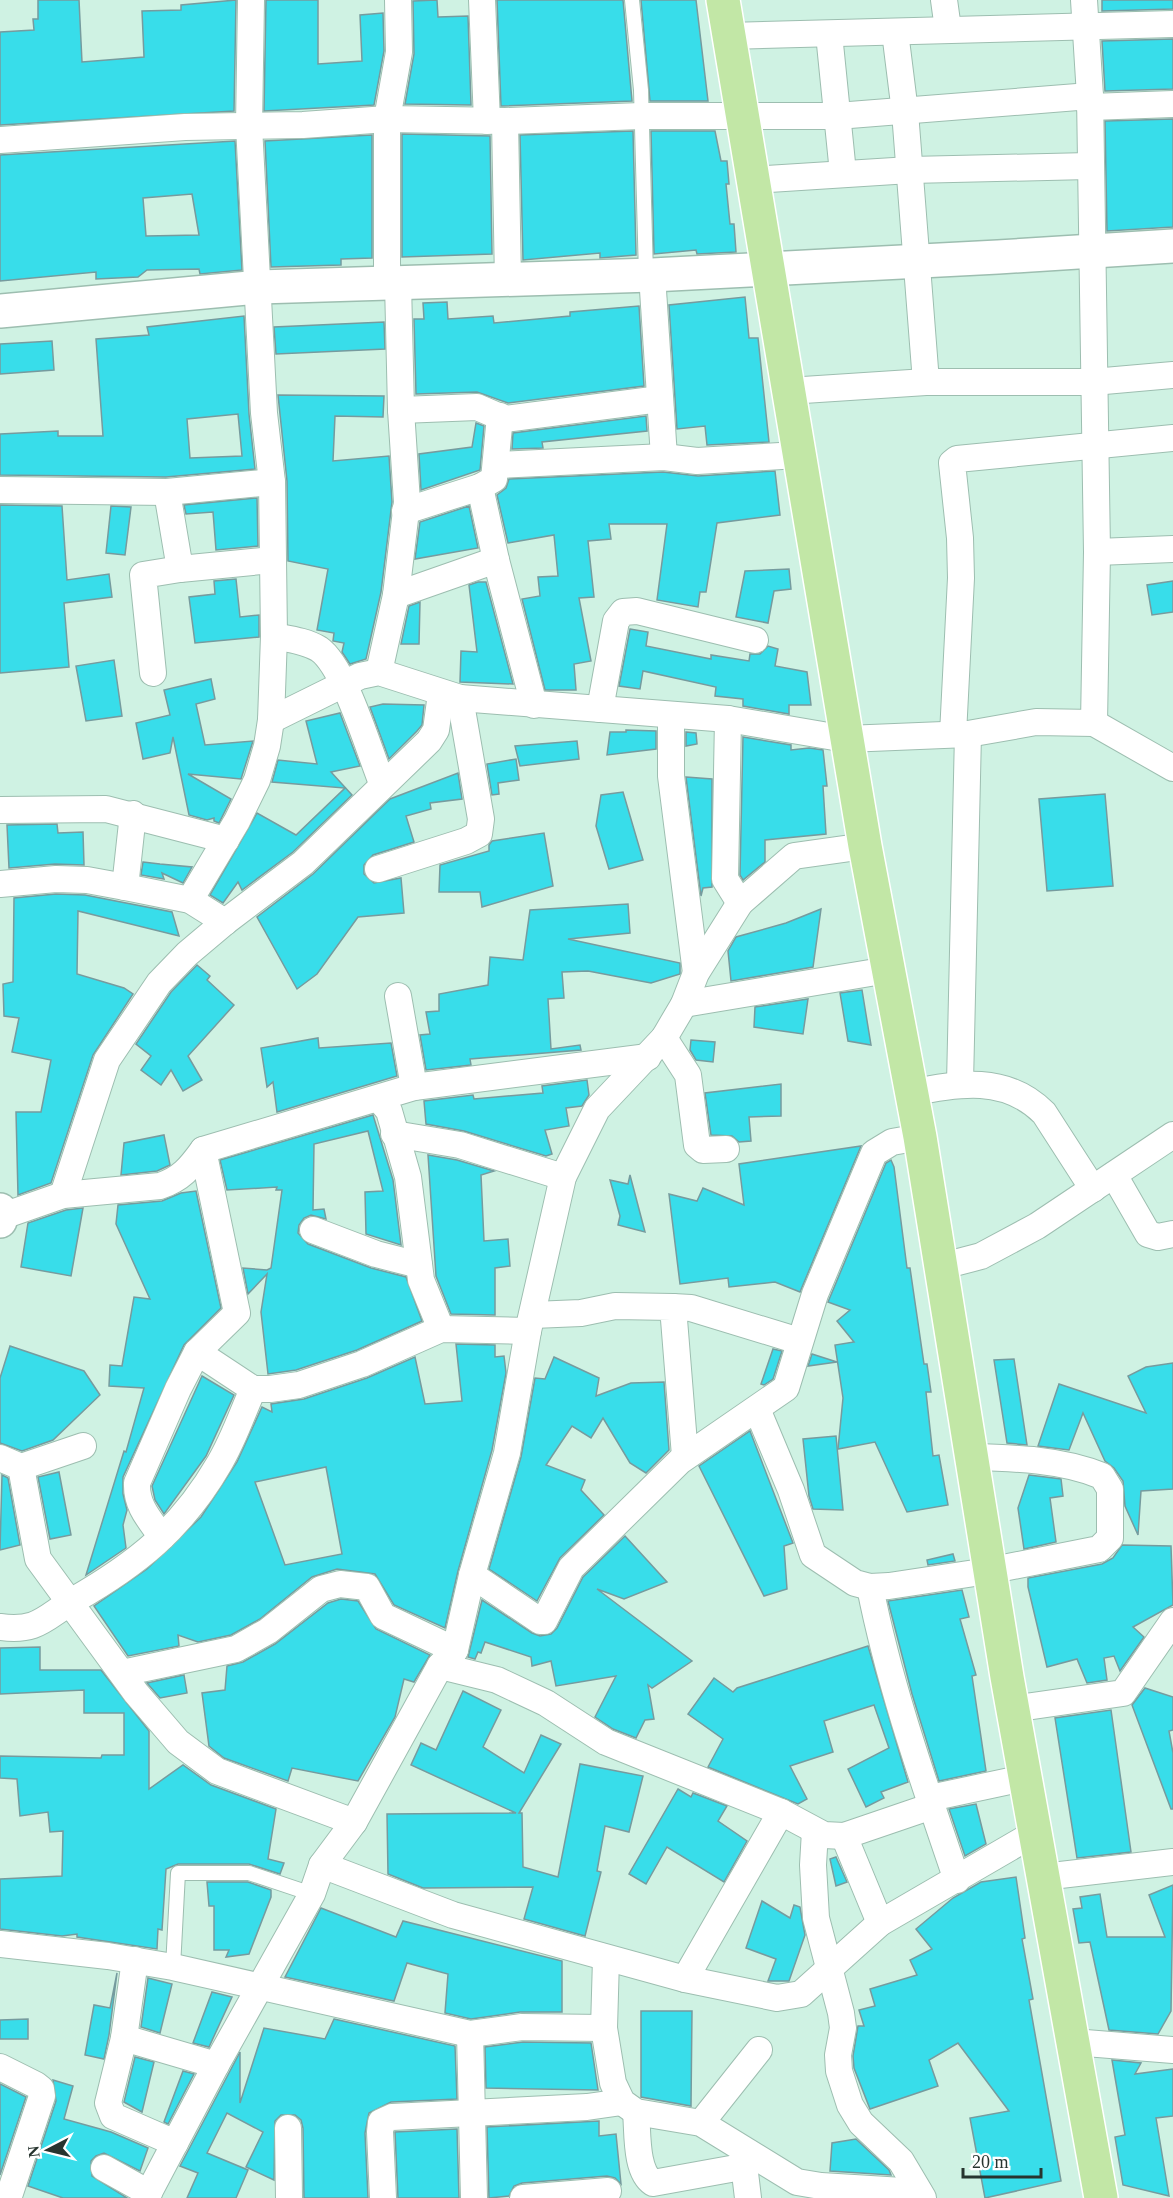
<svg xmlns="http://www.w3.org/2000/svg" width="1173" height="2198" viewBox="0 0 1173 2198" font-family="Georgia,serif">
<rect width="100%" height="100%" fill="#cff2e3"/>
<g fill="#38ddea" stroke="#769b9e" stroke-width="1.5" fill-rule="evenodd">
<path d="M38,0H79L82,62L144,57L142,11L181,10V5L236,0L234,111L0,125V32L34,30L33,19H38Z"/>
<path d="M266,0H318V64L362,61L360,15L383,13L384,51L374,105L264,111Z"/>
<path d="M437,0L438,17L468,16L471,105L405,104L414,54L413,1Z"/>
<path d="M497,0H623L632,101L501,106Z"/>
<path d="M641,0H696L708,101H650Z"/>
<path d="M1102,0H1173V9L1102,11Z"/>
<path d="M1173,39V89L1105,91L1102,41Z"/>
<path d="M1173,119V227L1107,231L1105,121Z"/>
<path d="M633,131L636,255L600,258V253L523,260L520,135Z"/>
<path d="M651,131H715L721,161H727L729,184H726L730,224H734L736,252L697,254L696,250L654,254Z"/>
<path d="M402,134L490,136L492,254L402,257Z"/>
<path d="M372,135V258L341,259V265L271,267L265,141Z"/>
<path d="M235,141L242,270L200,274L199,269L147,270L138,277L96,279V272L0,281V155ZM192,194L199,235L146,236L143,198Z"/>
<path d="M745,297L749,338H758L769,442L707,445L705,426L677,429L669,305Z"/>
<path d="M447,302L448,319L493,316L494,323L570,316V312L639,306L644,386L508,403L477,392L416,394L414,319H424L423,303Z"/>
<path d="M244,316L249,414L255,469L166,477L0,475V434L58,431V436H103L96,339L149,335L147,327ZM238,414L242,456L190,458L187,419Z"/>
<path d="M384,322L385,349L276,354L274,327Z"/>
<path d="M52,341L54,370L0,374V344Z"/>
<path d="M278,395L384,396L383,417L335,416L333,461L389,456L392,502L381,592L366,659L350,664L342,652L344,643L333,641L334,633L317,630L328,569L288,561L287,481Z"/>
<path d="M646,416L647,431L542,442L543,448L512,449L513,433Z"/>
<path d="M476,423L484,426L480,470L421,490L419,454L472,447Z"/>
<path d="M775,471L780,515L717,523L706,592H700L698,607L657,600L667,524H609L611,539L588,541L594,597L579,598L591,661L574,664L576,690H545L522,599L540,596L538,577L558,576L554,535L508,543L497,495L506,488L509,479L663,472L698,476Z"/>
<path d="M257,498L258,546L216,550L213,512L186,514L184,505Z"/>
<path d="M0,505L62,506L67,580L109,574L112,597L64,603L69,667L0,673Z"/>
<path d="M111,506L131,507L125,555L106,553Z"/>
<path d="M469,506L478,548L415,559L420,522Z"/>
<path d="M789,569L791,589L774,591L768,623L736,617L745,571Z"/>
<path d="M236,579L240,617L259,615V637L195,643L189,597L215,594L214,581Z"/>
<path d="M1173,581V612L1152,615L1147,585Z"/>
<path d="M478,582H486L513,684L460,682L461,651L477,652L469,585Z"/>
<path d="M420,602L419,644H401L409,606Z"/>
<path d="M630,629L648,632L646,646L711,659V655L749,661L750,654H760L768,646L778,649L775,666L807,672L811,705H789V714L743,706V699L715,696L716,687L643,671L640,689L619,686Z"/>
<path d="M114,660L122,716L86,721L76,666Z"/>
<path d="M211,679L215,699L196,704L205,745L253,741L241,779L188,774L231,799L219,823L214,821V818L207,820L189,815L173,737L170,753L143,759L136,723L170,715L164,690Z"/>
<path d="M383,704L424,705L422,725L417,731L389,759L370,707Z"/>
<path d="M340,713L360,766L331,772L352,795L293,852L242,890L238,882L223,903L210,895L257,813L296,835L345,788L272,782L278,760L317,764L306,721Z"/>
<path d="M626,730L656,731V749L607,755L610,732H626Z"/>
<path d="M686,732L696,733L697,744L686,746Z"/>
<path d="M743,737L791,745V750L809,748L823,750L827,786H823L826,834L765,840V862L743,880L740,875Z"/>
<path d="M577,741L579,759L520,766L515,746Z"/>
<path d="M516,759L519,780L498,783L499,794L492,795L487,764Z"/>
<path d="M458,773L462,799L430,803L431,809L406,816L414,842L373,855L364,865V874L374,883L401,878L404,913L358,917L317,974L297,989L257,917L313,874L390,799Z"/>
<path d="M686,777L712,779V887L703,888L701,896Z"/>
<path d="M623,792L643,860L609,869L596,826L601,795Z"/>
<path d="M1105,794L1113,886L1047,891L1039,799Z"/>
<path d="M57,824L58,833L83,832L84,865L55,864L9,868L7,825Z"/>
<path d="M544,833L553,886L482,907L480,892H439L440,865L489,851V845L492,841Z"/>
<path d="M143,862L160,864L192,867L183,883L162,873L164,879L141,875Z"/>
<path d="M56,894L85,895L172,912L179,936L78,911L77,974L124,988L133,994L93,1055L51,1183L18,1195L16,1112H41L51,1060L12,1052L19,1018L4,1016L3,984L13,982L14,898Z"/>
<path d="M628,904L630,933L568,939L680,963V974L651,983L588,971L562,972L564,998L548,999L551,1049L580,1045L581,1050L470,1059L471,1065L426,1070L420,1035L430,1034L426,1012L439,1011V994L488,985L490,957L523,960L530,910Z"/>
<path d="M821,909L813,967L731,981L728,951L736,937L786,923Z"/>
<path d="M197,965L210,976L207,980L234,1005L188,1056L202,1080L183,1091L171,1070L161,1085L141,1070L151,1056L136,1044L171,992Z"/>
<path d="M862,990L871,1045L848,1041L840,993Z"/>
<path d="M808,999L803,1034L754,1027L755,1007Z"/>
<path d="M318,1038L319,1048L391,1043L397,1076L277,1112L273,1082L267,1087L261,1048Z"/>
<path d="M691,1040L715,1042L713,1062L696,1060L690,1050Z"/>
<path d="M587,1080L589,1095L582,1106L566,1108L569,1126L545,1130L552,1154L546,1156L464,1131L426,1124L424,1101L473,1095L474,1099L543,1093L542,1086Z"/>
<path d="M781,1084V1116L749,1117L751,1141L739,1142L732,1136L711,1135L705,1093Z"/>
<path d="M373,1115L393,1180L401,1245L366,1234L365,1192L383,1191L368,1131L314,1144L313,1210L324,1209L326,1219L311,1215L304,1218L299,1225L298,1233L308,1244L371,1268L406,1277L422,1321L357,1350L296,1370L268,1374L261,1312L267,1274L248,1294L243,1268L267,1270L271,1268L282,1190H276L277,1187L227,1190L220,1160Z"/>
<path d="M164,1135L170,1165L157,1171L121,1175L124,1143Z"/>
<path d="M861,1146L800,1292L775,1282L729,1287L728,1278L680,1284L669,1194L697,1201L703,1188L744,1205L739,1164Z"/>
<path d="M428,1155L457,1160L494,1171L481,1175L484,1241L508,1239L510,1266L495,1268V1315L451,1314L436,1276Z"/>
<path d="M891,1160L894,1167L907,1268H910L924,1364H927L931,1392H926L933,1456L939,1455L948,1505L907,1512L875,1442L838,1449L843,1398L835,1345L854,1342L837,1321L850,1310L828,1302L886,1163Z"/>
<path d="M630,1175L645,1232L618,1225L620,1216L610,1180L628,1184Z"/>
<path d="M196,1191L221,1308L184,1345L123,1477V1494L127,1510L123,1525L126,1548L86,1575L124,1451L126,1452L144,1388L109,1386L110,1365L122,1366L134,1297L150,1299L116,1224L118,1205L162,1201L181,1193Z"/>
<path d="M83,1208L71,1276L21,1267L28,1223L66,1210Z"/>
<path d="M456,1344L495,1345V1357L504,1356L506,1373L492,1450L458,1571L445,1628L394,1605L375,1574L337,1569L312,1577L260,1619L231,1635L198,1642L178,1635L179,1646L128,1656L94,1606L147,1569L201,1517L237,1462L262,1407L272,1412L271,1404L304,1399L367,1378L415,1357L425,1404L462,1401ZM326,1467L342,1554L285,1565L255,1482Z"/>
<path d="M10,1346L84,1371L100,1395L53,1440L22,1451L0,1443V1378Z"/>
<path d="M773,1349L782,1351L773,1379L764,1385L761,1384Z"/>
<path d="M812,1354L837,1362L808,1366Z"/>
<path d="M554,1357L599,1378L596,1396L631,1383L664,1382L669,1450L646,1473L630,1463L603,1418L591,1438L572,1426L546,1465L585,1480L581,1490L604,1515L560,1558L537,1601L489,1569L521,1457L535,1378L545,1379Z"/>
<path d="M1014,1359L1027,1445L1007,1443L994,1360Z"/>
<path d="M1173,1363V1489L1141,1491L1138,1535L1125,1506L1123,1481L1114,1468L1105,1461L1083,1413L1069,1450L1038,1446L1059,1384L1146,1413L1128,1376L1146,1367Z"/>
<path d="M202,1376L234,1395L206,1456L164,1514L155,1500L152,1486Z"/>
<path d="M750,1431L793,1543L784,1546L787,1589L764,1596L699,1466Z"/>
<path d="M836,1436L843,1510L813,1509L809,1496L803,1439Z"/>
<path d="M59,1472L71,1535L50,1539L38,1477Z"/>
<path d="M2,1475L8,1478L20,1545L0,1550Z"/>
<path d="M1029,1475L1061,1479L1063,1496L1050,1498L1056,1542L1024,1549L1018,1508Z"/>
<path d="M625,1536L667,1582L624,1599L597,1589L692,1661L652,1688L648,1685L654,1719L645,1720L636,1738L613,1729L595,1717L616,1676L556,1686L551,1661L532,1666L531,1657L485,1642L481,1653L478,1652L475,1659L468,1657L482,1600L532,1633L540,1636L551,1634L557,1628L583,1577Z"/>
<path d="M1122,1545L1171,1546L1173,1605L1133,1627L1144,1637L1120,1671L1114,1656L1104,1658L1107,1680L1087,1683L1077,1659L1047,1667L1028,1587V1578L1102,1564L1113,1558Z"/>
<path d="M953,1554L955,1561L928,1565L927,1560Z"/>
<path d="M962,1590L969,1617L960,1619L976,1675L972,1676L986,1771L939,1781L912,1694L888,1601Z"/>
<path d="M341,1599L358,1601L376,1629L430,1655L414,1682L404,1679L395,1717L358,1781L292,1768L288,1781L224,1758L209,1746L202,1693L225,1690L227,1666L243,1662L275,1644L328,1603Z"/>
<path d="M868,1646L908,1782L881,1792L884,1798L866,1807L848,1769L889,1748L874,1705L824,1721L833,1752L790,1766L807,1799L798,1804L708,1767L723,1739L688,1714L714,1678L733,1692L737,1688Z"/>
<path d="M40,1647V1670H101L149,1731V1789L183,1765L211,1785L276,1809L268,1859L284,1863L280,1874L249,1864H178L166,1869L162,1930L158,1929L157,1949L77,1937V1934L62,1936L0,1929V1879L62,1876L63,1831L50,1832L48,1812L20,1816L17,1779L0,1778V1756L101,1758L102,1755H124V1713H84V1690L0,1694V1648Z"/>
<path d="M184,1675L187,1693L160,1698L147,1683Z"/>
<path d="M1145,1688L1173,1697V1730L1169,1731L1173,1753V1809H1171L1132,1705Z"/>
<path d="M463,1691L501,1710L483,1747L524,1773L541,1735L561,1744L519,1813H522L523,1867L558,1877L580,1764L643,1776L629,1832L605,1826L597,1871L601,1872L585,1936L524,1919L533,1887L423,1888L388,1874L387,1814L516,1813L411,1765L421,1743L436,1750Z"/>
<path d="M1111,1710L1131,1852L1077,1858L1055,1718Z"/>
<path d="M678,1789L691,1797L693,1793L727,1806L718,1821L747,1841L724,1882L667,1847L646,1884L629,1874Z"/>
<path d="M976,1804L986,1844L965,1856L949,1809Z"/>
<path d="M836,1857L847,1882L836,1886L830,1859Z"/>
<path d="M1016,1877L1025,1938L1022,1939L1033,1999L1029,2000L1061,2181L985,2198L970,2118L1009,2111L958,2043L929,2060L938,2086L870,2109L854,2068L853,2056L858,2026H864L859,2010L875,2006L870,1989L917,1975L910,1960L932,1949L916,1929L953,1898L981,1882Z"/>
<path d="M207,1882H248L271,1890V1897L249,1954L226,1957L229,1950H214V1906H209Z"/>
<path d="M1173,1885L1171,2011L1158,2034L1109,2030L1090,1942L1079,1943L1073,1909L1082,1908L1080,1897L1100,1894L1107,1937H1165L1149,1895Z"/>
<path d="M762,1901L790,1918L794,1905L800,1907L805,1935L789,1981H768L776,1959L746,1948Z"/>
<path d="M321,1908L396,1937L403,1921L562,1961V2012H520L471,2019L445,2013L448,1974L407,1963L394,2001L285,1977Z"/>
<path d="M117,1973L109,2035L104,2059L85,2055L94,2005L110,2008Z"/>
<path d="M148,1978L172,1984L160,2033L141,2027Z"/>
<path d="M212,1992L232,1997L209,2047L193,2043Z"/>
<path d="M641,2011H692L691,2106L641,2097Z"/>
<path d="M28,2019V2039H0V2020Z"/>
<path d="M334,2019L455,2046L457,2099L391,2102L369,2113L365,2133L368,2198H304L303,2128L301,2120L295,2115H281L275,2121L274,2180L246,2167L263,2132L227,2113L207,2153L248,2170L236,2198H187L198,2173L180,2166L240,2052V2103L264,2028L325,2039Z"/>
<path d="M523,2042L591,2043L598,2090L486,2088L485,2047Z"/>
<path d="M135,2057L154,2062L142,2112L124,2102Z"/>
<path d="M1112,2060L1141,2063L1135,2074L1173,2069V2116L1156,2118L1169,2196L1123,2185L1115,2137L1125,2135Z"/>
<path d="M183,2071L194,2074L168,2124L164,2122Z"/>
<path d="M53,2080L73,2086L64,2119L111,2132L148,2148L140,2171L104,2153L96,2156L91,2161L92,2176L127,2198H63L28,2186L56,2101Z"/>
<path d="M0,2084L26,2097L0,2175Z"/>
<path d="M599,2121V2136L616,2134L621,2184L615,2178L607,2176L522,2183L514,2186L509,2196L489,2198L487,2127Z"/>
<path d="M457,2129L459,2198H398L395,2132Z"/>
<path d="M856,2139L889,2170L891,2175L830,2171L832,2143Z"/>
</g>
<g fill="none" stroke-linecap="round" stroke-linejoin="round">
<g stroke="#9dbeb0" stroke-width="16">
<g id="lane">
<path d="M632,0L641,90L646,275"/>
<path d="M173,1967L178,1873H249L312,1894"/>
</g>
</g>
<g stroke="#9dbeb0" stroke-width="28">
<g id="street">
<path d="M482,0L487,121"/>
<path d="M944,0L948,29"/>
<path d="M1084,0L1090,96L1097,552L1094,723"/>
<path d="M895,32L905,112L926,382"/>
<path d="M829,34L843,173"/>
<path d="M728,36L1173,24"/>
<path d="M1090,107L1173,104"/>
<path d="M505,121L508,281"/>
<path d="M0,140L185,127L303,125L387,119L505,121L641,116H837L1090,96"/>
<path d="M752,180L910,170L1089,166"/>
<path d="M652,275L664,457"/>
<path d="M387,283V119L399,52L398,0"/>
<path d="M788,391L926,382H1093L1173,375"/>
<path d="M401,410L477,407L505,419L660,399"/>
<path d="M497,465L664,457L697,461L798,455"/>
<path d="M480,487L496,560L534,705"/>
<path d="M0,490L167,492L272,482"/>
<path d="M167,492L180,569L272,560"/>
<path d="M405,511L480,487L494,479L500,416"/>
<path d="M1097,552L1173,549"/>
<path d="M396,595L496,560"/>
<path d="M274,636C289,639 306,641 319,649C345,667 369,751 382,783"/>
<path d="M379,672L396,595L407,502L401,410L398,283"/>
<path d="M153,673L143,575L180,569"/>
<path d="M600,709L616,621L623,612L637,611L755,640"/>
<path d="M671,715V776L696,973"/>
<path d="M728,719L725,879L740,903"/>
<path d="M271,720L360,676L379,672L460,698L728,719L846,739L968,734L1036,722L1094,723L1173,768"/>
<path d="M953,734L961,578L960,538L952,463L957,459L1173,438"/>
<path d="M0,810L106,809L226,840"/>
<path d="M378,869L466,841L479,834L481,819L460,698"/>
<path d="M0,884L56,879L87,880L125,887L190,900L225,922"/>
<path d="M125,887L133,814"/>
<path d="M190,900L237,821L257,780L267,746L271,720L274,636L272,482L264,413L249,126L251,0"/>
<path d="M398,996L414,1087"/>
<path d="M684,1004L888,970"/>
<path d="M664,1038L688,1075L697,1145L703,1150L726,1149"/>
<path d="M960,1083L968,734"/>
<path d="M911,1093C958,1083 1006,1075 1044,1113L1093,1189"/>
<path d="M379,1099L389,1111L408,1177L421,1280L441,1329"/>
<path d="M394,1134L460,1145L563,1177"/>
<path d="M1114,1175L1148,1234L1158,1237L1173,1234"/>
<path d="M63,1195L107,1060L159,983L187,954L225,922L303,863L429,741L436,730L441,694"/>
<path d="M0,1217L63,1195L160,1186C181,1179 190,1168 203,1150L414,1087L648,1057"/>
<path d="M313,1230L376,1254L419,1265"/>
<path d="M939,1267L981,1256L1037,1226L1173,1135"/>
<path d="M673,1307L691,1308L799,1341"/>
<path d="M533,1315L581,1313L615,1306L673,1307L685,1456"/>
<path d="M197,1352L253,1389H270L299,1385L362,1364L441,1329L528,1331"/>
<path d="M757,1409L791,1490L813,1555L855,1583L870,1587L889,1586L988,1571L1099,1549L1110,1538V1489L1102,1476C1062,1459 1013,1458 970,1457"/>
<path d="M0,1458L21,1467L38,1559L136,1693L178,1742L217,1771L354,1822"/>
<path d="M21,1467L83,1446"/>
<path d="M162,1537C150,1520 136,1506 137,1483L178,1389L197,1352L237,1313L203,1150"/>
<path d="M472,1575L540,1621H544L571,1568L680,1461L786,1388L815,1294L874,1153L892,1142L920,1137"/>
<path d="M870,1587C890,1688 924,1783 957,1880"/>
<path d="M0,1627C38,1632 44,1618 74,1600C137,1564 182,1528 219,1464C233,1441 242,1414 253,1389"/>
<path d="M440,1666L497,1680L546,1703L606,1742L781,1812L824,1835L844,1836L932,1806"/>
<path d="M122,1673L236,1649L268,1631L321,1589L340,1584L367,1587L383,1616L455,1650"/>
<path d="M1012,1709L1123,1693L1173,1621"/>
<path d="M930,1798L1024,1778"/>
<path d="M815,1831L813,1865L816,1918L841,2013L843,2028L838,2055L839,2071L850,2105L861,2123L901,2161L923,2198"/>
<path d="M844,1836L880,1923"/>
<path d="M322,1865L453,1915L685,1979L777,1998L801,1994L880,1923L1035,1833"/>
<path d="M1043,1877L1173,1862"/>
<path d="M0,1944L108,1956L173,1967L470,2034L522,2027L604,2028"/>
<path d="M606,1959L604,2028L613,2083L622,2102L636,2112L701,2123L797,2182L821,2186L919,2192"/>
<path d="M135,1960L124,2038L108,2103L113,2116L175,2143"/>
<path d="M685,1979L781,1812"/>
<path d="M470,2034L474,2198"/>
<path d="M124,2038L216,2065"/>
<path d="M1073,2042L1173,2050"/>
<path d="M0,2067L36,2085L41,2089L42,2096L9,2196"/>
<path d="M636,2112C638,2132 635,2171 653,2183L736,2168L745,2173L748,2198"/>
<path d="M701,2123L759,2050"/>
<path d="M288,2128L289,2198"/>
<path d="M104,2168L149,2193"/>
<path d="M146,2198L216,2065L312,1894L322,1865L354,1822L440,1666L455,1650L472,1575L507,1453L528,1331L563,1177L597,1109L664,1038L684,1004L696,973L740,903L794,856L865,846"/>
<path d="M383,2198L380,2132L381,2122L392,2117L587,2107L622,2102"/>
<path d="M523,2198L608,2191"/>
</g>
</g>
<g stroke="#9dbeb0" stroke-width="36">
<g id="secondary">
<path d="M0,311L259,287L652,275L998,257L1173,246"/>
<path d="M0,1210V1221"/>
</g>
</g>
<g stroke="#fff" stroke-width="36">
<path id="primary" d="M723,0L865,846L920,1137L1007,1677L1101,2198"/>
</g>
<use href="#lane" stroke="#fff" stroke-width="14"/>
<use href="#street" stroke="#fff" stroke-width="26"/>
<use href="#secondary" stroke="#fff" stroke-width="33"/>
<use href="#primary" stroke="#c2e7a6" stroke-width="33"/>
</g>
<g transform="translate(48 2150) rotate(263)" stroke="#ffffff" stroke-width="4.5" paint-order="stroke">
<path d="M0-4.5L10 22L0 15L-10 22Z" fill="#27342f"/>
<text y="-9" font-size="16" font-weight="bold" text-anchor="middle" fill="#27342f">N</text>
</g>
<path d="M963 2168v9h78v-9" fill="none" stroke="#27342f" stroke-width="3"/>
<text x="972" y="2168" font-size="18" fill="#27342f" stroke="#ffffff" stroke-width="4.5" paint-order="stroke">20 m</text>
</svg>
